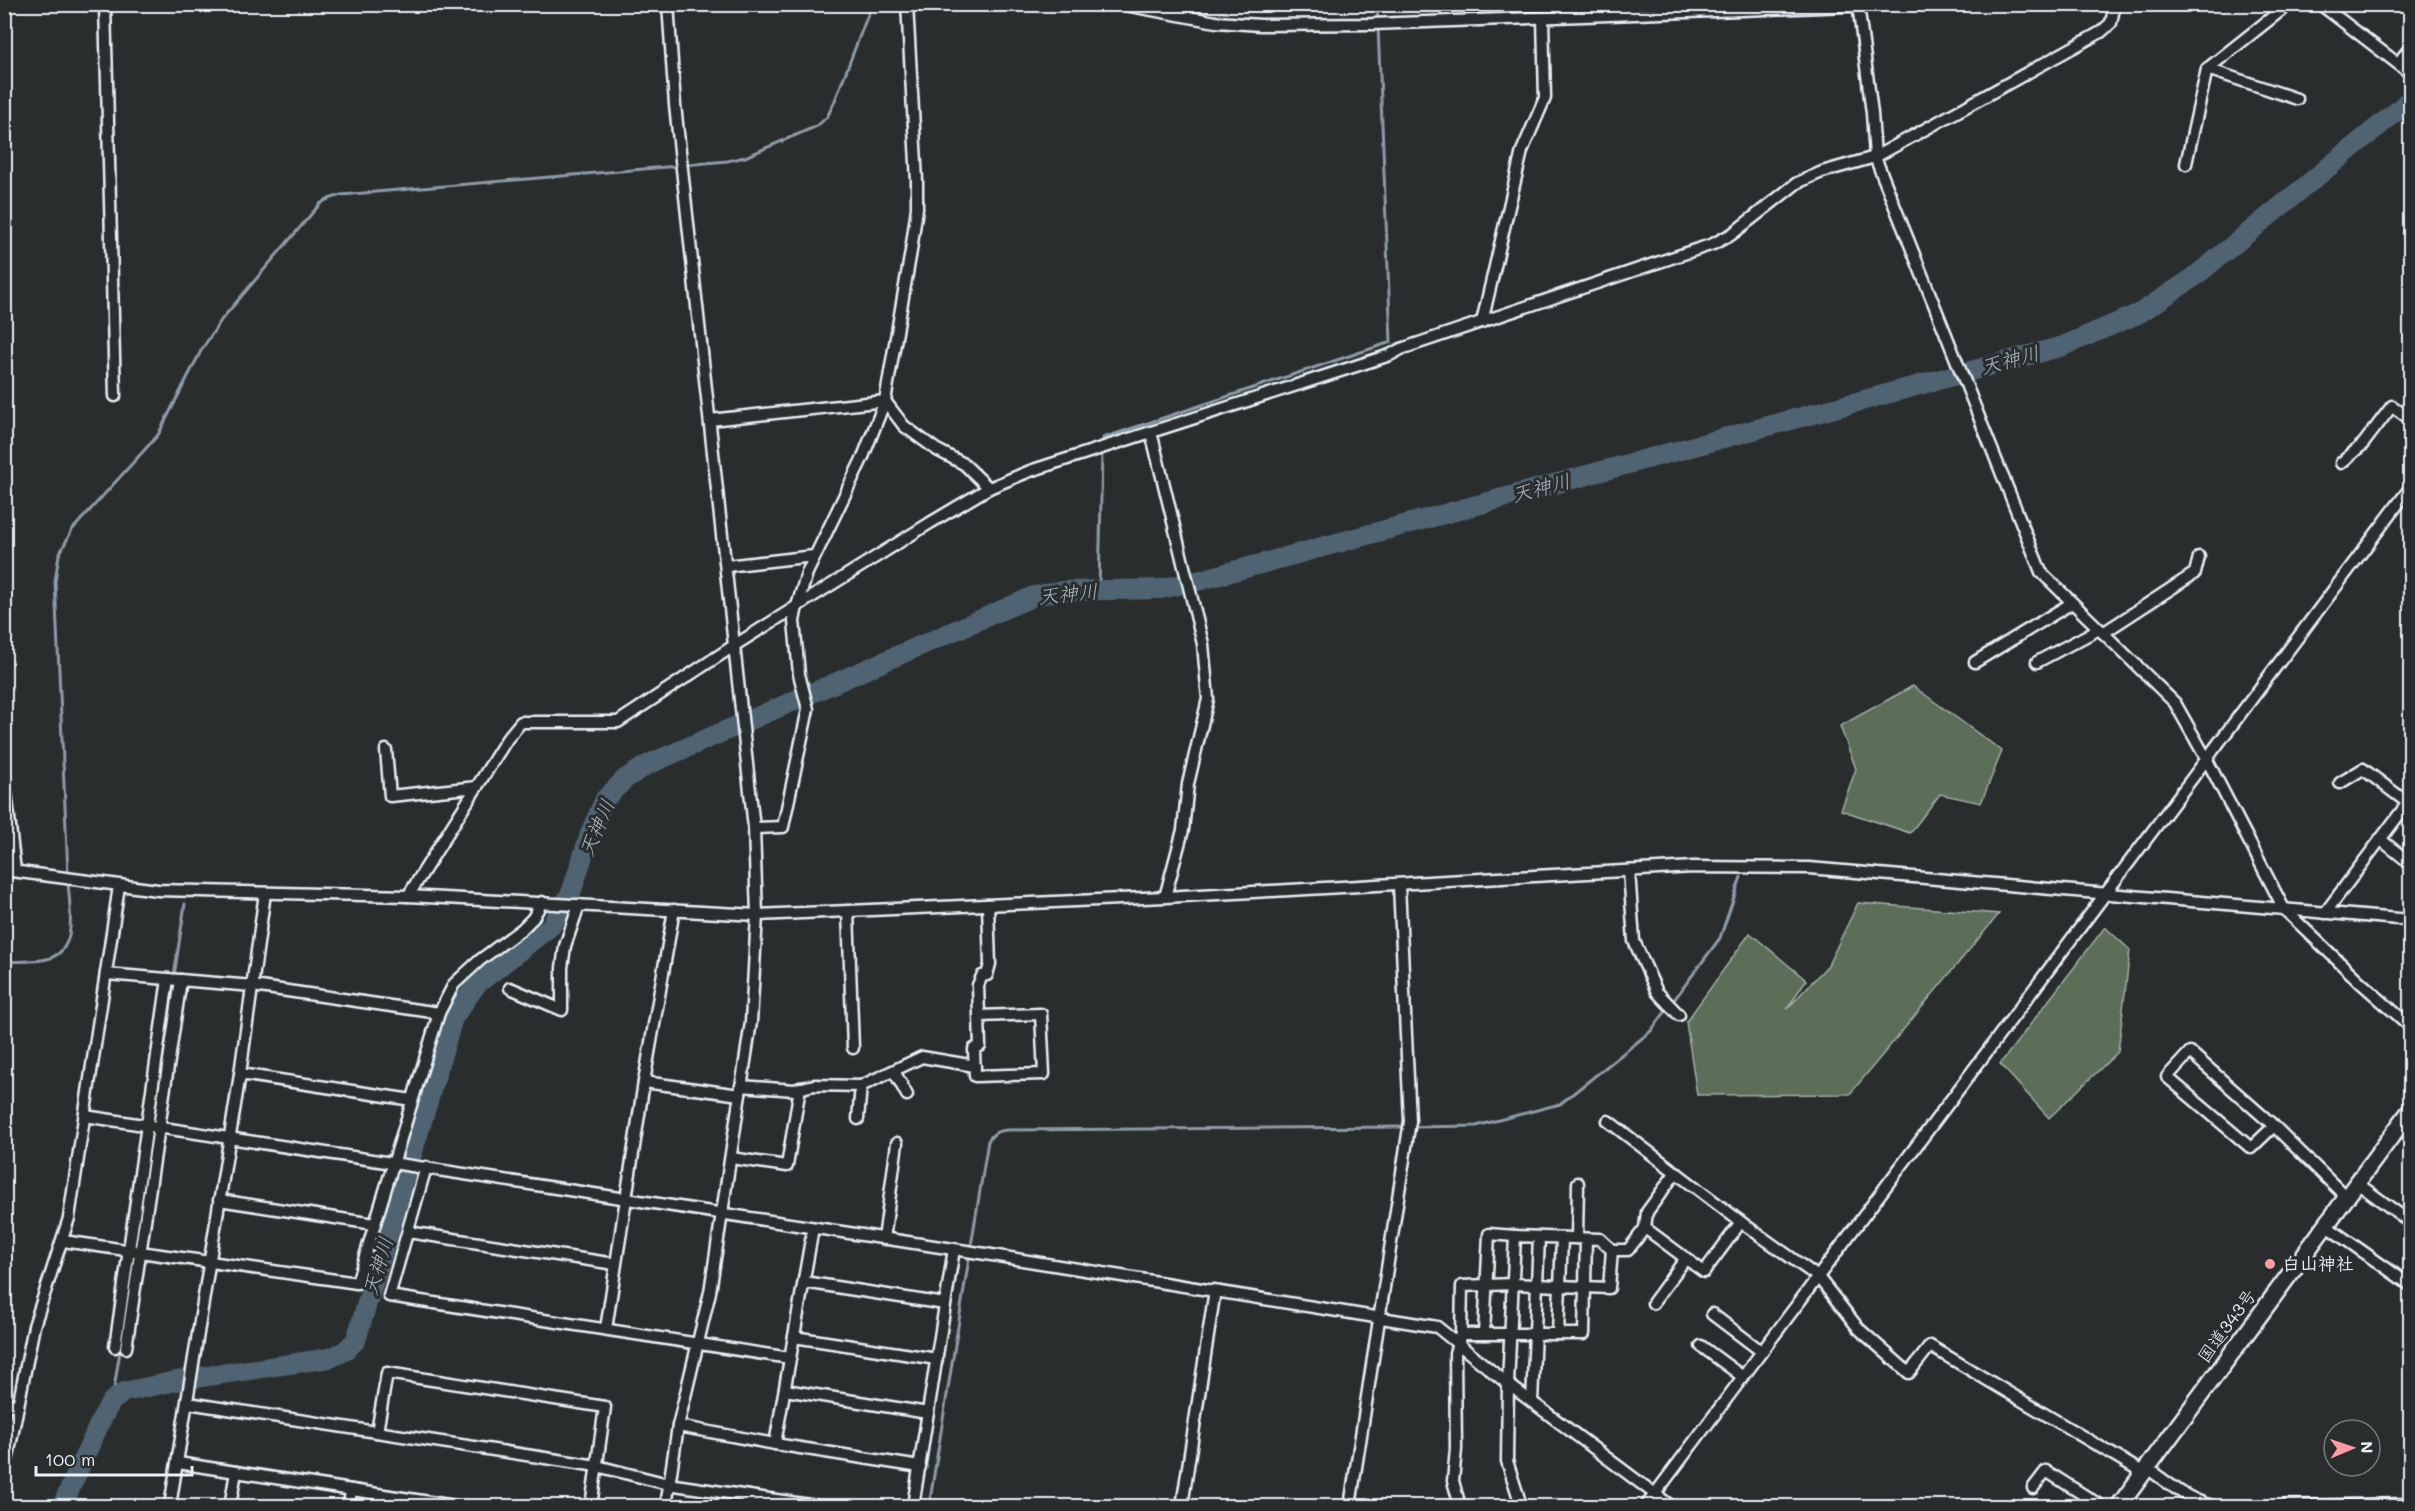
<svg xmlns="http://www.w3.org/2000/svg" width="2415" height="1511" viewBox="0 0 2415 1511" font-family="Mali,'Klee One',sans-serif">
<rect width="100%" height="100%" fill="#2a2d2e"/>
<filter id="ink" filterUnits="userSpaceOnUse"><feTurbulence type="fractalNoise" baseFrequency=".0167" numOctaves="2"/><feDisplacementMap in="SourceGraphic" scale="12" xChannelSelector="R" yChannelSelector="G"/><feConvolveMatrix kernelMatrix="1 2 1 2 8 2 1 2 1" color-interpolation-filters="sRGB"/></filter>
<g filter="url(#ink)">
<g fill="#5b6e59" stroke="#a2b0a8" stroke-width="1.5">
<path d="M1913,686L2002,751L1981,803L1940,794L1910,833L1841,810L1856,769L1840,726Z"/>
<path d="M1858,903L1999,914L1850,1094L1697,1095L1686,1022L1750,933L1806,980L1787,1009L1828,965Z"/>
<path d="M2105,927L2130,950L2118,1052L2049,1118L2000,1064Z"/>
</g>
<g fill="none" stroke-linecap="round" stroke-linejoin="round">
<g stroke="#8c9ca8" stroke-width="3">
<path d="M1377,4L1378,21"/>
<path d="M684,165L727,161L745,157L817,126L827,117L834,103L872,4"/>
<path d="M1103,445V438L1391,342L1378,27"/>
<path d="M1099,590L1102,452"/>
<path d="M68,874L55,581L59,555L72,530L158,435L202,349L222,319L320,204L326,200L341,195L678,166"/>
<path d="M4,962C18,961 34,962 47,959C80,951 69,906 68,881"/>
<path d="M174,976L185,904"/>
<path d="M1413,1127L1476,1126L1560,1104L1651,1031L1720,938L1741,877"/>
<path d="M127,1300L173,983"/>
<path d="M112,1401L121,1345"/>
<path d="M929,1506L988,1141C993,1133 997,1131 1007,1130L1406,1127"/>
</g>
<path stroke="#4f6473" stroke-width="20" d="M62,1506L103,1416L112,1401L124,1392L181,1380L330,1358L345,1351L356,1340L453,1018L476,985L551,926L571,893L591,831L605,799L625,779L647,765L1034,596L1061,591L1161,589L1201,580L2063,346L2140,313L2193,278L2402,107L2410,98"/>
<g stroke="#e8f1f8" stroke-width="15">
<g id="minor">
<path d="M105,4L115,396"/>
<path d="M1119,4L1216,22L1261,25L1372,24L1900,4"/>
<path d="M1858,4L1872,113L1875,157L2041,572L2175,703L2207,760L2284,909L2360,982L2410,1026"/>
<path d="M2320,4L2410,73"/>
<path d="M2398,63L2410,48"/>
<path d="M2207,69L2297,99"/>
<path d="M2186,164L2207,69L2289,4"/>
<path d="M1482,322L1522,151L1545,98L1543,18"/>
<path d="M885,401L904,426L937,450L964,464L989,488"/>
<path d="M710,420L885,401"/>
<path d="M1151,432L1203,644L1208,699L1188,784L1183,830L1165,897"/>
<path d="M2341,463L2363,444L2392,406L2410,419"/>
<path d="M726,566L814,556"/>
<path d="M2103,633L2195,573L2199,557"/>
<path d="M1975,662L2072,603"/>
<path d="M2037,662L2099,629"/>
<path d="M386,750L390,796L477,787"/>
<path d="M4,773L15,871"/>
<path d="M2340,783L2363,769L2408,803"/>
<path d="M754,828L783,827L808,709L799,674L794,621L797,606L807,573L863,457L885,401L911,251L917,208V181L907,4"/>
<path d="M2380,839L2410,863"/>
<path d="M4,870L158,890L408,896L757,915L1165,897L1694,867L1809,868L2410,920"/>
<path d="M1629,871L1634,941L1657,992L1679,1015"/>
<path d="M408,896L507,739L521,722H618L735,645L930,523L989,488L1030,471L1390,355L1401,349L1713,244L1732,234L1797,183L1822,172L1875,157L2101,32L2111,23L2115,4"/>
<path d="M848,911L853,1048"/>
<path d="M2325,913L2410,800"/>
<path d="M106,974L253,986L439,1013"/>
<path d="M510,988L562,1010V968L565,946L579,905"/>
<path d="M979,1016L1041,1014L1044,1074L975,1076L974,1049L980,1046L978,985L982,976L987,975L990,964L988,906"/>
<path d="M894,1071L907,1095"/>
<path d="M240,1074L412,1100"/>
<path d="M644,1082L740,1095"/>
<path d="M741,1086L794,1090L814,1085L861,1086L922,1057L975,1066"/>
<path d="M85,1116L973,1252L1437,1327L1508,1384L1671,1506"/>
<path d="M858,1119L861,1086"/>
<path d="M1608,1121L1741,1222L1818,1277L1859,1329L1909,1373L1930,1346L2144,1473"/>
<path d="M2274,1126L2251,1148L2167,1077L2190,1052L2274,1126L2346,1197"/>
<path d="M731,1158L787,1166L800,1088"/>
<path d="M426,1167L389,1296L790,1358"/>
<path d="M2357,1183L2410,1222"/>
<path d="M219,1200L374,1224"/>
<path d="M2325,1225L2410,1285"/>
<path d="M1645,1228L1704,1272L1741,1222"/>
<path d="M408,1232L615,1264"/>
<path d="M1577,1238L1578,1183"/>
<path d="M884,1239L897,1143"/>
<path d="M63,1241L357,1283L439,1013L454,984L480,960L522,929L533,918L542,902"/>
<path d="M804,1282L945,1304"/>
<path d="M1653,1303L1686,1258"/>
<path d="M1712,1314L1761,1351"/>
<path d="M606,1329L644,1082L674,910"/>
<path d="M1461,1334L1462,1286L1513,1284L1609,1288L1612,1250"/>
<path d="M1484,1334L1489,1234L1515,1236"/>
<path d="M1558,1334L1562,1238"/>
<path d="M794,1337L937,1359"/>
<path d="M1701,1346L1743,1377"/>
<path d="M115,1347L168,979"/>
<path d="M126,1348L181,980"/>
<path d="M785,1390L928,1413"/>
<path d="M1532,1402L1539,1237"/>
<path d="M4,1403L18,1406"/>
<path d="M188,1403L597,1466L668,1484L749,1496L747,1506"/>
<path d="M678,1426L775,1444L920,1467"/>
<path d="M377,1432L387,1373L605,1407L591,1506"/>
<path d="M775,1444L813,1228"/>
<path d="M178,1463L455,1506"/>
<path d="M2147,1468C2168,1483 2187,1500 2213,1506"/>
<path d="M4,1476L34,1326L69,1218L119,886"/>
<path d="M2033,1488L2046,1471L2101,1506"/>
<path d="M749,1496L817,1506"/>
<path d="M170,1506L240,1074L265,893"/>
<path d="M230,1506L236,1472"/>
<path d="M349,1506L351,1490"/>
<path d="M666,1506L678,1426L710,1292L751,1022L757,915L754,828L675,105L668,4"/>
<path d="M913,1506L954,1249"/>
<path d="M1182,1506L1215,1290"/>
<path d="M1350,1506L1410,1121L1399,885"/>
<path d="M1460,1506L1453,1481L1456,1449L1455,1353L1461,1334H1584L1586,1239"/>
<path d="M1513,1506L1521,1505L1507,1461L1508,1384L1515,1236L1600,1239L1612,1250H1628L1645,1228L1647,1212L1676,1172"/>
<path d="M1646,1506L2410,488"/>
<path d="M2284,1506L2410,1504"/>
</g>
</g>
<g stroke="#e8f1f8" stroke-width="20">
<path id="highway" d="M2119,1506L2410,1111"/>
</g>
<use href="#minor" stroke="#2a2d2e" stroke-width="10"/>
<use href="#highway" stroke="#2a2d2e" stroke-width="15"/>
</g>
</g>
<circle fill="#ff9aa2" stroke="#2a2d2e" stroke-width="2" cx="2270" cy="1264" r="6"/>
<g text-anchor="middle" stroke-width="6" stroke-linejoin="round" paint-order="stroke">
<g font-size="18" font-weight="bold" fill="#e8f1f8" stroke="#2a2d2e" text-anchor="start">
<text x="2282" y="1270">白山神社</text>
</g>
<g font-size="18" fill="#e8f1f8" stroke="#2a2d2e">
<text transform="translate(2227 1326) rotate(-54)" y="6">国道343号</text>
</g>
<g font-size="20" font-style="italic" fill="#abb9c3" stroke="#2a2d2e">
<text transform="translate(2010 360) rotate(-15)" y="7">天神川</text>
<text transform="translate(1541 488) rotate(-15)" y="7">天神川</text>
<text transform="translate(1068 594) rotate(-6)" y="7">天神川</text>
<text transform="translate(597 828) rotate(-67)" y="7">天神川</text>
<text transform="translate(378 1266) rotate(-73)" y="7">天神川</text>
</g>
</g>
<rect width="2415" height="1511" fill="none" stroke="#2a2d2e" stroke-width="24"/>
<rect x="12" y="12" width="2391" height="1487" fill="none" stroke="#e8f1f8" stroke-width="2" filter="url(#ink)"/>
<g transform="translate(2352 1448) rotate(88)"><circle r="28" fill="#2a2d2e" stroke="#767b7f" stroke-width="1.5"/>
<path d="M0-4.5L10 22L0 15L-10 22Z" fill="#ff9aa2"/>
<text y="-9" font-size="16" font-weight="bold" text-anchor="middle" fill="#e8f1f8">N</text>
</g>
<path d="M36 1466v9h156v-9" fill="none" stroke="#e8f1f8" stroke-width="3"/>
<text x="45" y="1466" font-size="18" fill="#e8f1f8" stroke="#2a2d2e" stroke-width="4.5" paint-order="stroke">100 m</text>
</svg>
